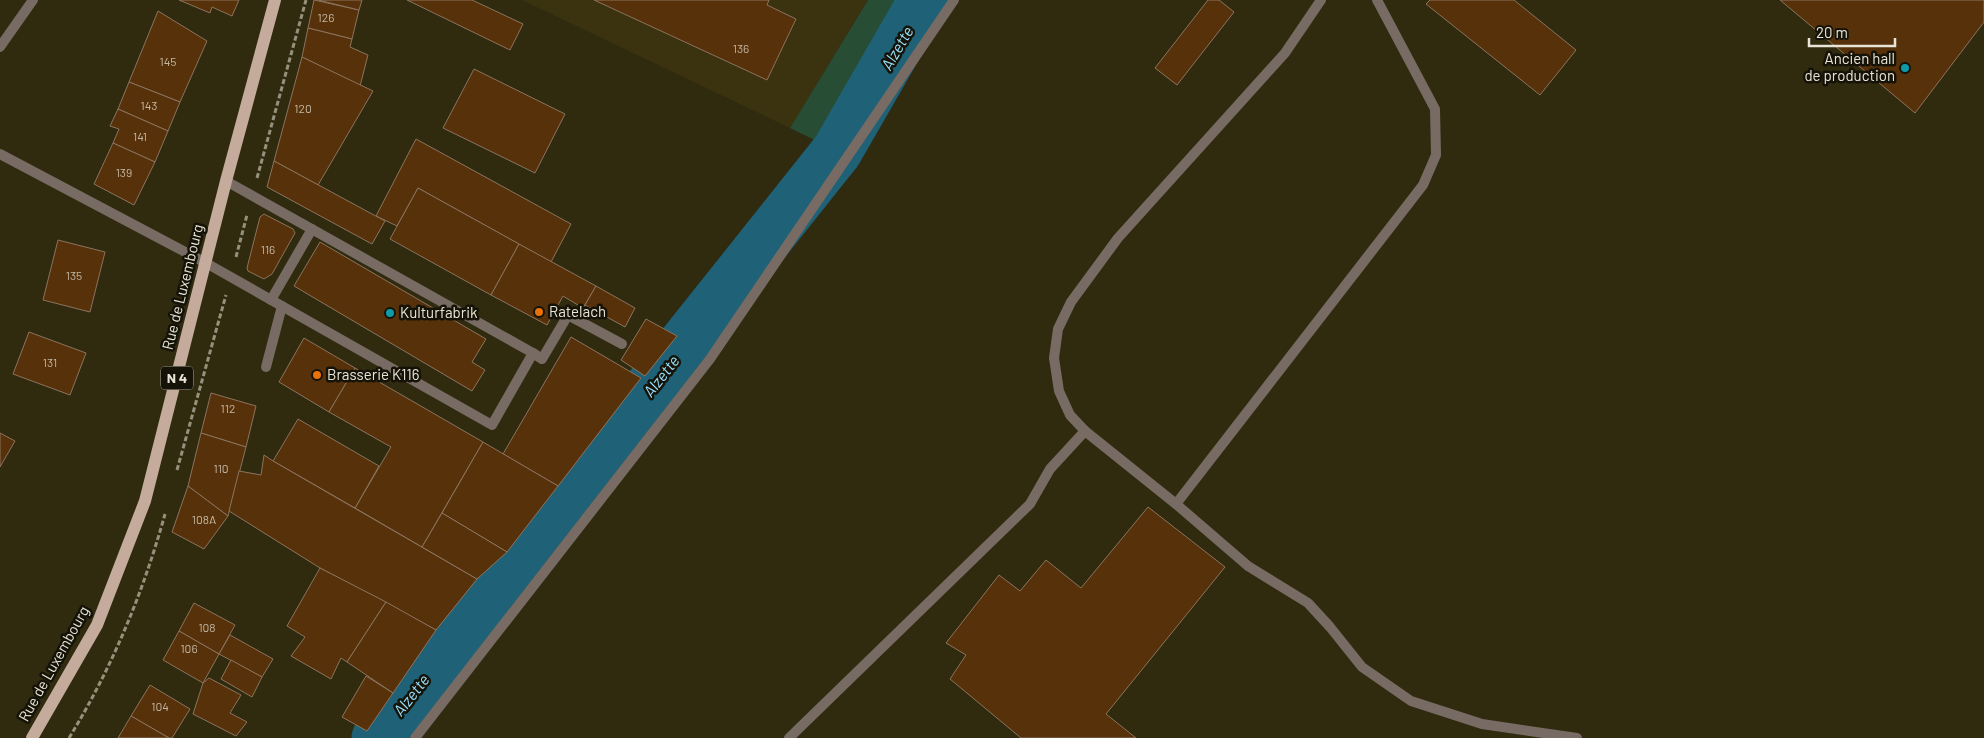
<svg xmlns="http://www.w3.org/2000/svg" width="1984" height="738" viewBox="0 0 1984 738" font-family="Barlow,sans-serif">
<rect width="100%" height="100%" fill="#302a0f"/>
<path fill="#3b3210" d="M522,0H868L790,128Z"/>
<path fill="#274d35" d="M868,0H938L837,151L790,128Z"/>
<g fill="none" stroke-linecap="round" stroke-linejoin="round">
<path stroke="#1f6177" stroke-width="51" d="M377,738L681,347L837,151L924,0"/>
</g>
<g fill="#56310a" stroke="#8c745f">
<path d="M179,0H239L232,16L212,7L210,13Z"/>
<path d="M314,0L359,10L352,39L308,28Z"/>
<path d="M318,0H362L359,10Z"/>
<path d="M407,0H472L523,24L510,50Z"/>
<path d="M594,0H769L767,5L796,19L767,80Z"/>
<path d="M1208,0H1219L1234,12L1177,85L1155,68Z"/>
<path d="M1430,0H1514L1576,50L1540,95L1426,4Z"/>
<path d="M1780,0H1984V22L1915,113Z"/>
<path d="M158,11L207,41L180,102L129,82Z"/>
<path d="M308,28L352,39L350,47L368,55L360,86L302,57Z"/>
<path d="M302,57L373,91L318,185L274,161Z"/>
<path d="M474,69L565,114L535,173L443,128Z"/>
<path d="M129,82L180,102L168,131L118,109Z"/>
<path d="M118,109L168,131L155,162L113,143L119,129L110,126Z"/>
<path d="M416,139L571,224L551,262L418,188L397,226L376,216Z"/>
<path d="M113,143L155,162L134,205L94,184Z"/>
<path d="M274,161L385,221L372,244L267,187Z"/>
<path d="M418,188L519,244L491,295L390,239Z"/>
<path d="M264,214L293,229L295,233L272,274L264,279L248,271L247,268L260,217Z"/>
<path d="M58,240L105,252L90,312L43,300Z"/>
<path d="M320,242L486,339L472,362L485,370L472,391L294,286Z"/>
<path d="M519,244L596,286L583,308L563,296L547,325L491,295Z"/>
<path d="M596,286L635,308L625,327L585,305Z"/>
<path d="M646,319L677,336L645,376L621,360Z"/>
<path d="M29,332L86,353L70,395L13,374Z"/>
<path d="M571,337L641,378L558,486L503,454Z"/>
<path d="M304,338L355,368L329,412L279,382Z"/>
<path d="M355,368L483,442L422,547L355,508L391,447L329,412Z"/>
<path d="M211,393L256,406L246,447L201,433Z"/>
<path d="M298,419L379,466L355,508L273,461Z"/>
<path d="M0,433L15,441L0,467Z"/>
<path d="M201,433L246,447L228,516L188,486Z"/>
<path d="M483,442L558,486L507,552L442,513Z"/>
<path d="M264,455L273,461L477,579L436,630L320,568L229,511L239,471L261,475Z"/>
<path d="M188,486L228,516L204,549L172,532Z"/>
<path d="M1148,507L1225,567L1106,714L1136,738H1021L950,679L966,655L946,643L999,575L1020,591L1046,560L1081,588Z"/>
<path d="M442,513L507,552L477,579L422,547Z"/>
<path d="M320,568L386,602L347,662L341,658L331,679L291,656L305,637L287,626Z"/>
<path d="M386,602L436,630L393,693L347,662Z"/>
<path d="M194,603L235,625L219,654L179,631Z"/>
<path d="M179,631L219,654L203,683L163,660Z"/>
<path d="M230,635L273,659L262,677L219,654Z"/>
<path d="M231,660L262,677L252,697L221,679Z"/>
<path d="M366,676L393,693L367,731L342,717Z"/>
<path d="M209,678L241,695L230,713L247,722L236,736L193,714L203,683Z"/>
<path d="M150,685L190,709L172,738H169L131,716Z"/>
<path d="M131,716L169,738H118Z"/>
</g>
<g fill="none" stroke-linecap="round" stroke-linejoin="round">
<g stroke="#96917c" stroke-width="3" stroke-dasharray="5 2.5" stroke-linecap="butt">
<path d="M257,178L306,0"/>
<path d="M236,257L247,215"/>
<path d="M177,470L226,295"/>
<path d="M69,738C112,668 143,593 165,514"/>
</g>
<g stroke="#776b63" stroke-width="10">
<path d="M0,47L33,0"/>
<path d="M0,154L206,263L492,425L533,353L226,181"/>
<path d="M271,300L312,229"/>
<path d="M533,353L542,359L568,315L622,344"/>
<path d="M266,367L282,306"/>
<path d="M1085,431L1070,415L1059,391L1054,358L1058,329L1071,302L1118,238L1285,53L1321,0"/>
<path d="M1176,504L1423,185L1436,155L1435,109L1377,0"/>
<path d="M415,738L710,359L954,0"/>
<path d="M789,738L1030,504L1050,469L1085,431L1176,504L1248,566L1308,603L1330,627L1362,667L1411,701L1482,724L1577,738"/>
</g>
<path stroke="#c4ab9c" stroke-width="12" d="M32,738L97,625L145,501L226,181L275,0"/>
</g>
<g fill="#0f9aa8" stroke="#151208" stroke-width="2">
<circle cx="1905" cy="68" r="5"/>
<circle cx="390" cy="313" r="5"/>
</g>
<g fill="#e8710a" stroke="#151208" stroke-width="2">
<circle cx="539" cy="312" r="5"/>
<circle cx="317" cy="375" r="5"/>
</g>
<g text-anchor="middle" stroke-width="5" stroke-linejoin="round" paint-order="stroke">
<g font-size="12" fill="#c4b8a3">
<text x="326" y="22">126</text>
<text x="741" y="53">136</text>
<text x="168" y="66">145</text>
<text x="149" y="110">143</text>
<text x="303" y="113">120</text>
<text x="140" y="141">141</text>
<text x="124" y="177">139</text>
<text x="268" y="254">116</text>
<text x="74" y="280">135</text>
<text x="50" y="367">131</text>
<text x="228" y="413">112</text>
<text x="221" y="473">110</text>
<text x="204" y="524">108A</text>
<text x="207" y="632">108</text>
<text x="189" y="653">106</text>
<text x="160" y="711">104</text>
</g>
<rect fill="#151208" stroke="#a9a698" stroke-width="1" x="161" y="366.5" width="32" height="23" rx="4"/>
<g font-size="14" font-weight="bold" fill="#e9e5d6">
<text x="177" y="383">N 4</text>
</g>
<g font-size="15" fill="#e9e5d6" stroke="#151208" text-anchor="start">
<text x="1895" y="64" text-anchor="end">Ancien hall<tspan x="1895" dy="17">de production</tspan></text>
<text x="549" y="317">Ratelach</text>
<text x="400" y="318">Kulturfabrik</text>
<text x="327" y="380">Brasserie K116</text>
</g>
<g font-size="15" fill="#e9e5d6" stroke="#151208">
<text transform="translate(183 287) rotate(-76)" y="5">Rue de Luxembourg</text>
<text transform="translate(54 664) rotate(-61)" y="5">Rue de Luxembourg</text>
</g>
<g font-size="16" font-style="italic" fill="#97e1fd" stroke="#151208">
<text transform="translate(897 48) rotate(-60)" y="6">Alzette</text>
<text transform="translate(661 376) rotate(-52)" y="6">Alzette</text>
<text transform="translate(411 695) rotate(-52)" y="6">Alzette</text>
</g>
</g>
<path d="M1809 38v8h86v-8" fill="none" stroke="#e9e5d6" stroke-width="2.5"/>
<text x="1816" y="38" font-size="15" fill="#e9e5d6" stroke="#151208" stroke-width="4" paint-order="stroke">20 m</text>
</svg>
